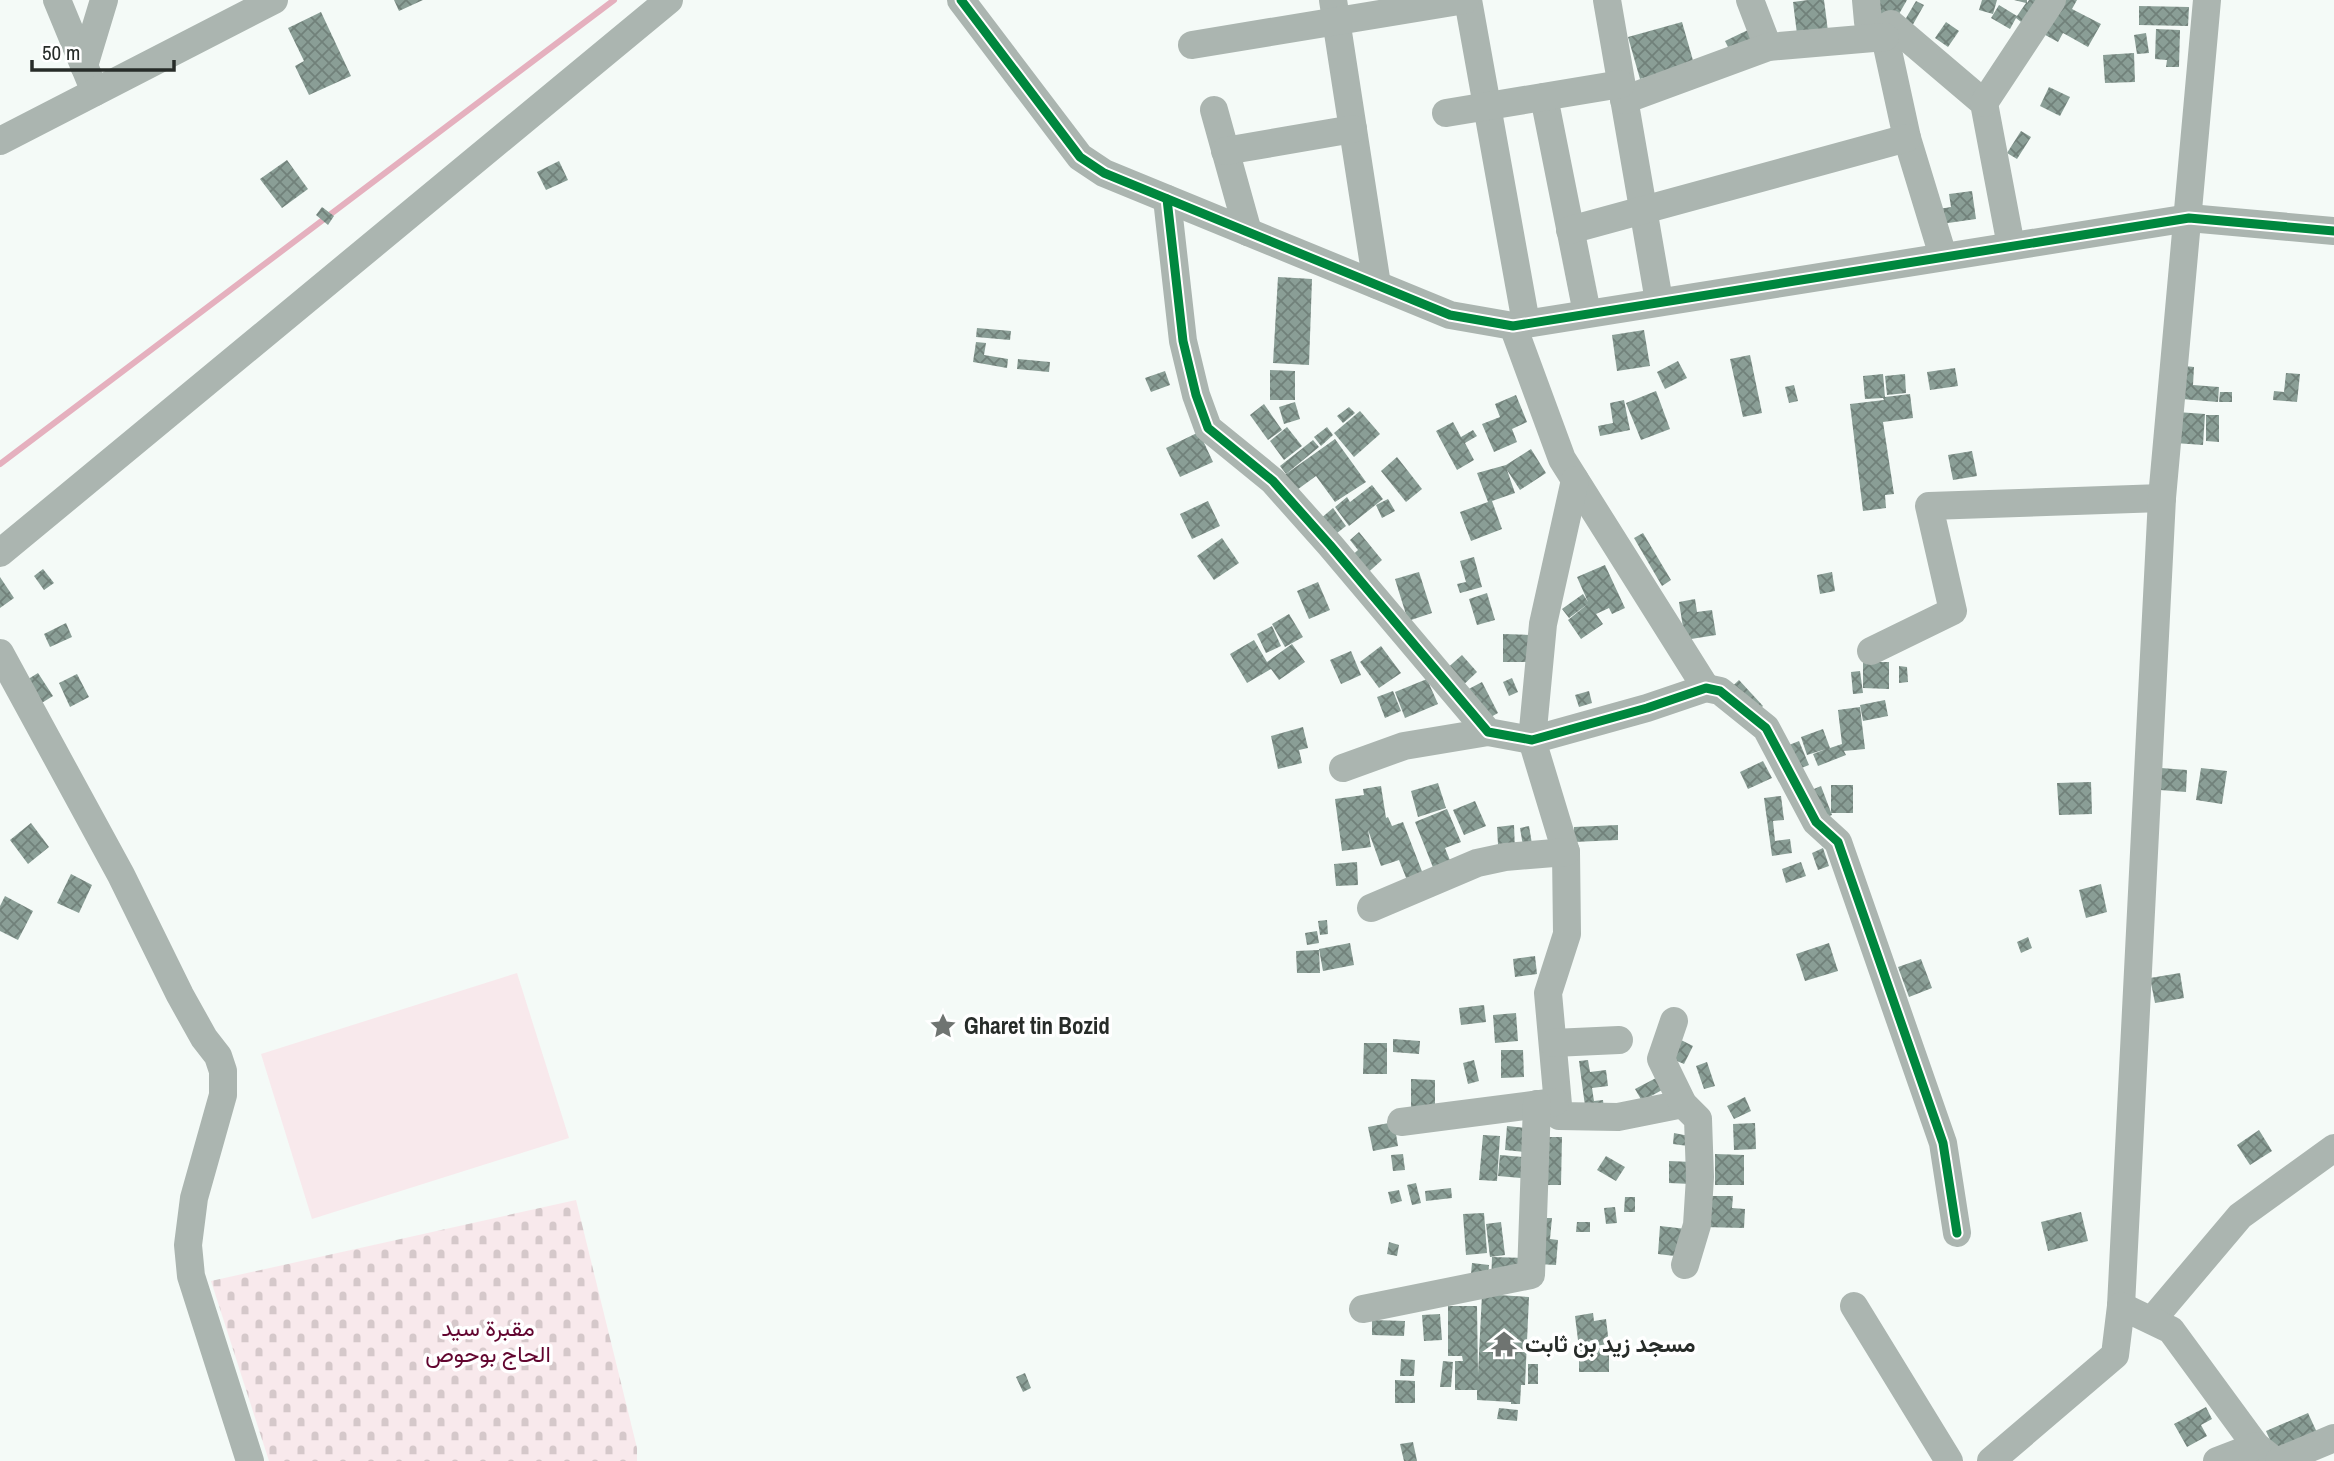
<svg xmlns="http://www.w3.org/2000/svg" width="2334" height="1461" viewBox="0 0 2334 1461" font-family="'Archivo Narrow',Vazirmatn,sans-serif">
<defs>
<pattern id="cemetery-stones" width="16" height="16" patternUnits="userSpaceOnUse" patternTransform="scale(1.75)"><rect width="16" height="16" fill="#f8e9ec"/><path d="M2 7V4a2 2 0 0 1 4 0v3zM10 15v-3a2 2 0 0 1 4 0v3z" fill="#d5c8ca"/></pattern>
<pattern id="building-cross-hatch" width="8" height="8" patternUnits="userSpaceOnUse" patternTransform="scale(1.75)"><rect width="8" height="8" fill="#8a9e96"/><path d="M0 0l8 8M0 8l8-8" fill="none" stroke="#71817a"/></pattern>
</defs>
<rect width="100%" height="100%" fill="#f4faf7"/>
<path fill="url(#cemetery-stones)" d="M576,1200L637,1448V1461H269L211,1281Z"/>
<path fill="#f8e9ec" d="M517,973L569,1138L312,1219L261,1054Z"/>
<g fill="none" stroke-linecap="round" stroke-linejoin="round">
<path stroke="#e5b0be" stroke-width="6" d="M0,464L614,0"/>
</g>
<g fill="url(#building-cross-hatch)">
<path d="M394,0H423L399,11Z"/>
<path d="M1808,0H1824L1829,39L1798,42L1793,2Z"/>
<path d="M1872,0H1907L1891,28Z"/>
<path d="M1982,0H1997L1993,14L1979,10Z"/>
<path d="M2014,0H2027V3L2029,0H2037L2025,25L2016,18L2010,29L1991,18L1999,5L2017,16L2026,3Z"/>
<path d="M2056,0H2077L2072,9L2101,24L2088,47L2063,33L2058,42L2038,31Z"/>
<path d="M1916,1L1924,5L1907,35L1899,30Z"/>
<path d="M2139,6L2189,7L2188,26L2139,25Z"/>
<path d="M321,12L351,76L309,95L295,66L304,61L288,28Z"/>
<path d="M1682,22L1694,64L1640,79L1628,37Z"/>
<path d="M1946,22L1959,31L1948,47L1935,38Z"/>
<path d="M2156,29L2180,30L2179,67H2166L2167,60L2155,59Z"/>
<path d="M1748,30L1755,44L1732,55L1725,41Z"/>
<path d="M2146,33L2149,53L2137,54L2134,35Z"/>
<path d="M2134,53L2135,82L2105,83L2103,55Z"/>
<path d="M2049,87L2070,97L2060,116L2040,106Z"/>
<path d="M2021,131L2031,137L2017,159L2007,153Z"/>
<path d="M287,160L308,189L282,208L260,179Z"/>
<path d="M559,161L568,180L546,190L537,172Z"/>
<path d="M1972,191L1976,219L1941,224L1939,209L1951,207L1949,194Z"/>
<path d="M322,207L334,216L328,225L316,215Z"/>
<path d="M1278,277L1312,279L1309,365L1273,363Z"/>
<path d="M977,328L1011,331L1010,340L976,337Z"/>
<path d="M1644,330L1650,366L1617,371L1612,335Z"/>
<path d="M976,342L986,343L984,355L1008,359L1007,368L973,362Z"/>
<path d="M1750,355L1762,413L1743,417L1730,359Z"/>
<path d="M1018,359L1050,362L1049,372L1017,369Z"/>
<path d="M1678,361L1687,378L1665,389L1657,372Z"/>
<path d="M2185,366L2194,367L2193,385L2219,387L2218,402L2182,399Z"/>
<path d="M1955,368L1958,386L1930,390L1927,372Z"/>
<path d="M1270,370L1295,371V400H1270Z"/>
<path d="M1165,371L1170,385L1151,392L1145,378Z"/>
<path d="M2286,373L2300,374L2297,402L2273,400L2274,391L2284,392Z"/>
<path d="M1883,374L1885,397L1910,394L1913,418L1883,422L1894,494L1885,495L1886,508L1863,511L1850,404L1884,400L1883,398L1865,399L1863,376Z"/>
<path d="M1905,374L1906,393L1887,395L1885,376Z"/>
<path d="M1794,385L1798,401L1789,403L1785,387Z"/>
<path d="M1656,391L1670,429L1641,440L1626,403Z"/>
<path d="M2220,392H2232V402H2219Z"/>
<path d="M1516,395L1527,422L1512,429L1517,442L1494,452L1482,424L1500,417L1495,404Z"/>
<path d="M1624,400L1630,430L1600,436L1598,426L1613,423L1610,403Z"/>
<path d="M1295,402L1300,419L1284,424L1279,407Z"/>
<path d="M1264,404L1282,430L1268,440L1250,415Z"/>
<path d="M1349,407L1355,413L1343,423L1337,416Z"/>
<path d="M1360,411L1380,434L1354,457L1334,433Z"/>
<path d="M2177,412L2205,414L2203,445L2175,443Z"/>
<path d="M2206,415H2219V442L2206,441Z"/>
<path d="M1453,422L1461,437L1473,430L1477,436L1465,443L1474,460L1457,470L1436,431Z"/>
<path d="M1287,427L1302,446L1284,460L1270,441Z"/>
<path d="M1327,427L1333,435L1321,446L1314,437Z"/>
<path d="M1199,432L1213,462L1180,477L1166,448Z"/>
<path d="M1335,439L1366,482L1335,502L1316,476L1290,495L1279,479Z"/>
<path d="M1313,440L1319,447L1286,474L1280,466Z"/>
<path d="M1531,449L1546,473L1520,490L1507,470L1515,493L1492,501L1502,529L1471,541L1460,512L1488,502L1477,473L1506,465Z"/>
<path d="M1972,451L1977,476L1953,480L1948,455Z"/>
<path d="M1397,457L1422,489L1406,502L1381,471Z"/>
<path d="M1372,485L1383,499L1349,526L1335,507L1347,497L1350,502Z"/>
<path d="M1388,499L1395,511L1382,518L1376,505Z"/>
<path d="M1208,501L1220,526L1192,539L1180,514Z"/>
<path d="M1333,508L1346,526L1332,537L1319,520Z"/>
<path d="M1359,532L1382,560L1363,577L1348,559L1358,550L1350,540Z"/>
<path d="M1643,533L1671,580L1662,586L1634,538Z"/>
<path d="M1222,538L1239,563L1214,580L1197,556Z"/>
<path d="M1474,557L1482,587L1460,593L1457,584L1466,582L1460,561Z"/>
<path d="M1605,565L1625,608L1612,614L1609,608L1596,614L1603,624L1581,639L1568,620L1589,603L1569,618L1562,609L1583,594L1588,602L1577,577Z"/>
<path d="M43,569L54,583L44,590L34,576Z"/>
<path d="M1419,572L1432,613L1408,621L1395,579Z"/>
<path d="M1832,572L1835,591L1820,594L1817,575Z"/>
<path d="M0,577L14,598L0,608Z"/>
<path d="M1318,582L1330,610L1309,619L1297,591Z"/>
<path d="M1487,593L1495,620L1477,625L1469,599Z"/>
<path d="M1695,599L1697,612L1712,610L1716,635L1685,640L1679,602Z"/>
<path d="M1289,614L1303,637L1285,647L1272,624Z"/>
<path d="M66,623L72,637L50,647L44,634Z"/>
<path d="M1272,626L1281,646L1266,653L1257,634Z"/>
<path d="M1503,634L1530,635V662H1503Z"/>
<path d="M1254,640L1267,662L1292,644L1305,662L1279,680L1271,669L1247,683L1230,654Z"/>
<path d="M1381,646L1401,673L1379,688L1360,662Z"/>
<path d="M1351,651L1361,675L1341,684L1330,660Z"/>
<path d="M1462,655L1477,672L1459,689L1444,671Z"/>
<path d="M1863,662H1889V689L1863,688Z"/>
<path d="M1899,666L1907,667L1908,682L1899,683Z"/>
<path d="M1860,671L1863,693L1853,694L1851,672Z"/>
<path d="M38,673L53,696L40,704L25,681Z"/>
<path d="M77,674L89,697L70,707L59,683Z"/>
<path d="M1512,678L1518,692L1509,696L1503,682Z"/>
<path d="M1427,679L1438,704L1405,718L1395,692Z"/>
<path d="M1739,680L1763,706L1748,720L1725,693Z"/>
<path d="M1482,682L1498,713L1480,723L1463,692Z"/>
<path d="M1393,691L1401,711L1385,718L1377,697Z"/>
<path d="M1589,691L1592,703L1579,707L1575,695Z"/>
<path d="M1885,700L1888,716L1863,721L1860,705Z"/>
<path d="M1860,707L1865,749L1844,751L1846,755L1818,766L1813,754L1826,749L1807,755L1801,737L1823,729L1830,748L1842,744L1838,710Z"/>
<path d="M1303,727L1308,748L1299,750L1302,763L1278,769L1271,736Z"/>
<path d="M1799,741L1809,765L1784,775L1774,751Z"/>
<path d="M1763,761L1772,778L1748,789L1740,772Z"/>
<path d="M2161,768L2187,770L2186,792L2160,790Z"/>
<path d="M2201,768L2227,771L2222,804L2196,800Z"/>
<path d="M2091,782L2092,814L2059,815L2057,783Z"/>
<path d="M1438,783L1446,808L1418,817L1411,791Z"/>
<rect x="1831" y="785" width="22" height="28"/>
<path d="M1381,786L1386,818L1388,817L1392,826L1403,822L1423,874L1407,880L1399,860L1381,866L1368,830L1371,847L1342,851L1335,799L1364,795L1363,789Z"/>
<path d="M1821,786L1832,815L1813,822L1802,794Z"/>
<path d="M1781,796L1784,820L1773,821L1775,841L1790,839L1792,853L1772,856L1764,798Z"/>
<path d="M1475,801L1486,826L1464,835L1453,810Z"/>
<path d="M1447,809L1461,842L1445,848L1453,868L1436,875L1415,822Z"/>
<path d="M31,823L49,847L28,864L10,840Z"/>
<path d="M1514,825L1515,850L1499,861L1497,827Z"/>
<path d="M1618,825V840L1574,842V827Z"/>
<path d="M1529,826L1532,844L1523,846L1520,828Z"/>
<path d="M1823,848L1829,866L1818,870L1812,853Z"/>
<path d="M1357,862L1358,885L1336,886L1334,864Z"/>
<path d="M1801,862L1806,876L1786,883L1782,869Z"/>
<path d="M71,874L92,885L79,913L57,903Z"/>
<path d="M2101,884L2107,912L2086,918L2079,890Z"/>
<path d="M5,896L33,911L18,940L0,931V906Z"/>
<path d="M1327,920L1328,934L1320,935L1318,921Z"/>
<path d="M1317,931L1319,943L1307,945L1305,933Z"/>
<path d="M2028,937L2032,948L2021,953L2017,942Z"/>
<path d="M1350,943L1354,965L1323,971L1319,949Z"/>
<path d="M1829,943L1838,971L1805,981L1796,954Z"/>
<path d="M1319,950L1320,973H1297L1296,951Z"/>
<path d="M1535,956L1537,974L1515,977L1513,959Z"/>
<path d="M1921,959L1932,988L1909,997L1898,967Z"/>
<path d="M2180,973L2184,998L2155,1003L2150,978Z"/>
<path d="M1484,1005L1486,1022L1461,1025L1459,1008Z"/>
<path d="M1516,1013L1518,1041L1495,1043L1493,1015Z"/>
<path d="M1393,1039L1420,1041L1419,1054L1393,1052Z"/>
<path d="M1679,1039L1693,1046L1684,1064L1670,1058Z"/>
<path d="M1364,1043H1387V1074H1363Z"/>
<path d="M1501,1050H1523L1524,1077L1501,1078Z"/>
<path d="M1474,1060L1479,1081L1468,1084L1463,1063Z"/>
<path d="M1588,1060L1590,1072L1606,1070L1608,1086L1592,1088L1594,1101L1603,1100L1605,1118L1587,1121L1579,1061Z"/>
<path d="M1707,1062L1715,1086L1704,1089L1696,1066Z"/>
<path d="M1656,1078L1662,1090L1642,1101L1635,1089Z"/>
<path d="M1411,1079L1435,1080V1116L1411,1109Z"/>
<path d="M1745,1097L1751,1111L1734,1119L1727,1106Z"/>
<path d="M1394,1122L1398,1146L1373,1151L1368,1127Z"/>
<path d="M1755,1123L1756,1149L1734,1150L1733,1124Z"/>
<path d="M1507,1126L1527,1128L1525,1152L1505,1150Z"/>
<path d="M2259,1130L2272,1151L2250,1165L2237,1145Z"/>
<path d="M1674,1133L1689,1136L1688,1146L1673,1144Z"/>
<path d="M1483,1135L1500,1136L1497,1181L1479,1180Z"/>
<path d="M1543,1137H1562L1561,1185H1542Z"/>
<path d="M1403,1154L1405,1170L1393,1171L1391,1155Z"/>
<path d="M1715,1154L1744,1155V1185H1715Z"/>
<path d="M1500,1155L1523,1157L1521,1178L1498,1176Z"/>
<path d="M1606,1156L1625,1167L1616,1181L1597,1170Z"/>
<path d="M1669,1161L1692,1162L1691,1184L1669,1183Z"/>
<path d="M1416,1183L1421,1203L1412,1205L1407,1185Z"/>
<path d="M1451,1188L1452,1198L1426,1201L1425,1191Z"/>
<path d="M1399,1190L1402,1201L1391,1204L1388,1192Z"/>
<path d="M1704,1196H1733L1732,1208L1745,1209L1744,1228L1703,1227Z"/>
<path d="M1625,1197H1635V1212H1624Z"/>
<path d="M1615,1207L1617,1223L1606,1224L1604,1208Z"/>
<path d="M2081,1212L2088,1241L2048,1251L2041,1222Z"/>
<path d="M1484,1213L1487,1253L1466,1255L1463,1214Z"/>
<path d="M1542,1218H1552L1550,1239L1558,1240L1556,1265L1538,1264Z"/>
<path d="M1501,1222L1505,1255L1490,1257L1486,1224Z"/>
<path d="M1577,1222H1590V1232H1576Z"/>
<path d="M1660,1226L1686,1229L1683,1257L1658,1254Z"/>
<path d="M1389,1242L1399,1245L1397,1256L1387,1254Z"/>
<path d="M1492,1257L1528,1258L1491,1286Z"/>
<path d="M1472,1263L1489,1265L1487,1287L1470,1285Z"/>
<path d="M1482,1294L1529,1297L1525,1385H1521L1520,1404H1511V1402L1477,1400V1390H1455V1361H1463L1462,1356H1448V1306H1477L1478,1374Z"/>
<path d="M1593,1313L1594,1321L1606,1319L1609,1344L1579,1348L1575,1316Z"/>
<path d="M1440,1314L1442,1340L1424,1341L1422,1315Z"/>
<path d="M1372,1320L1405,1321L1404,1336L1372,1335Z"/>
<rect x="1579" y="1348" width="30" height="24"/>
<path d="M1401,1359L1415,1360L1414,1376H1400Z"/>
<path d="M1443,1361L1453,1362L1451,1387H1440Z"/>
<rect x="1528" y="1364" width="10" height="20"/>
<path d="M1025,1373L1031,1388L1023,1392L1016,1377Z"/>
<path d="M1395,1380L1415,1381V1403H1395Z"/>
<path d="M2206,1407L2212,1419L2201,1425L2207,1436L2187,1447L2174,1424Z"/>
<path d="M1499,1408L1518,1410L1517,1421L1497,1419Z"/>
<path d="M2308,1413L2320,1439L2278,1458L2266,1431Z"/>
<path d="M1413,1442L1417,1461H1404L1400,1444Z"/>
</g>
<g fill="none" stroke-linecap="round" stroke-linejoin="round">
<g stroke="#abb5b0" stroke-width="28">
<path d="M57,0L95,92"/>
<path d="M961,0L1080,157L1104,173L1450,315L1513,326L2189,218L2334,231"/>
<path d="M1333,0L1377,285"/>
<path d="M1468,0L1526,323"/>
<path d="M1607,0L1659,301"/>
<path d="M1750,0L1768,47"/>
<path d="M1866,0L1868,22L1885,37L1907,138L1943,256"/>
<path d="M1885,37L1891,24L1984,103L2011,246"/>
<path d="M1192,45L1465,0"/>
<path d="M84,66L104,0"/>
<path d="M1544,97L1587,313"/>
<path d="M1624,100L1768,47L1885,37"/>
<path d="M1984,103L2052,0"/>
<path d="M1214,110L1248,232"/>
<path d="M1446,113L1621,84"/>
<path d="M0,141L274,0"/>
<path d="M1225,151L1353,129"/>
<path d="M1167,199L1183,341L1196,395L1208,428L1273,481L1330,545L1488,732L1532,740L1647,708L1706,688L1720,691L1766,728L1816,822L1838,842L1943,1143L1957,1233"/>
<path d="M1570,230L1907,138"/>
<path d="M1513,326L1562,459L1706,688"/>
<path d="M1575,480L1543,624L1532,740L1566,852L1567,934L1548,993L1559,1116L1618,1117L1683,1104"/>
<path d="M0,553L669,0"/>
<path d="M1871,651L1953,611L1929,506L2162,498"/>
<path d="M0,653L121,875L180,995L204,1038L218,1056L223,1071V1095L194,1198L188,1245L191,1276L250,1461"/>
<path d="M1343,768L1404,746L1488,732"/>
<path d="M1371,908L1477,863L1505,857L1566,852"/>
<path d="M1674,1021L1661,1059L1683,1104L1698,1119L1700,1177L1697,1225L1685,1265"/>
<path d="M1553,1043L1619,1040"/>
<path d="M1401,1122L1555,1102"/>
<path d="M1854,1306L1949,1461"/>
<path d="M2121,1306L2162,498L2207,0"/>
<path d="M1363,1309L1531,1275L1537,1104"/>
<path d="M2152,1320L2240,1216L2334,1148"/>
<path d="M1991,1461L2115,1355L2121,1306L2171,1330L2256,1446L2275,1461"/>
<path d="M2217,1461L2256,1446"/>
<path d="M2279,1461L2334,1438"/>
</g>
<g stroke="#fff" stroke-width="13">
<g id="cycleway">
<path d="M961,0L1080,157L1104,173L1450,315L1513,326L2189,218L2334,231"/>
<path d="M1167,199L1183,341L1196,395L1208,428L1273,481L1330,545L1488,732L1532,740L1647,708L1706,688L1720,691L1766,728L1816,822L1838,842L1943,1143L1957,1233"/>
</g>
</g>
<use href="#cycleway" stroke="#00873e" stroke-width="9"/>
</g>
<defs>
<g id="sight-bare" transform="scale(2.1)"><path d="M0-6L1.8-2.2L6-1.7L2.9 1.2L3.7 5.4L0 3.3L-3.7 5.4L-2.9 1.2L-6-1.7L-1.8-2.2Z" fill="#6f7471" stroke="#fff" stroke-width="2.5" paint-order="stroke"/></g>
<g id="temple-bare" transform="scale(2.1)"><path d="M0-6L5-2H3V0L6.5 2.5H4V6H1.5V3h-3V6H-4V2.5H-6.5L-3 0V-2H-5Z" fill="#6f7471" stroke="#fff" stroke-width="2.5" paint-order="stroke"/></g>
</defs>
<g fill-rule="evenodd">
<use href="#sight-bare" x="943" y="1026"/>
<use href="#temple-bare" x="1504" y="1344"/>
</g>
<g text-anchor="middle" stroke-width="7" stroke-linejoin="round" paint-order="stroke">
<g font-size="23" font-weight="bold" fill="#272c29" stroke="#fff" text-anchor="start">
<text x="964" y="1034">Gharet tin Bozid</text>
<text x="1525" y="1352">مسجد زيد بن ثابت</text>
</g>
<g font-size="23" fill="#62052f" stroke="#fff">
<text x="488" y="1336">مقبرة سيد<tspan x="488" dy="26">الحاج بوحوص</tspan></text>
</g>
</g>
<path d="M32 60v10h142v-10" fill="none" stroke="#272c29" stroke-width="3.5"/>
<text x="42" y="60" font-size="21" fill="#272c29" stroke="#ffffff" stroke-width="5" paint-order="stroke">50 m</text>
</svg>
